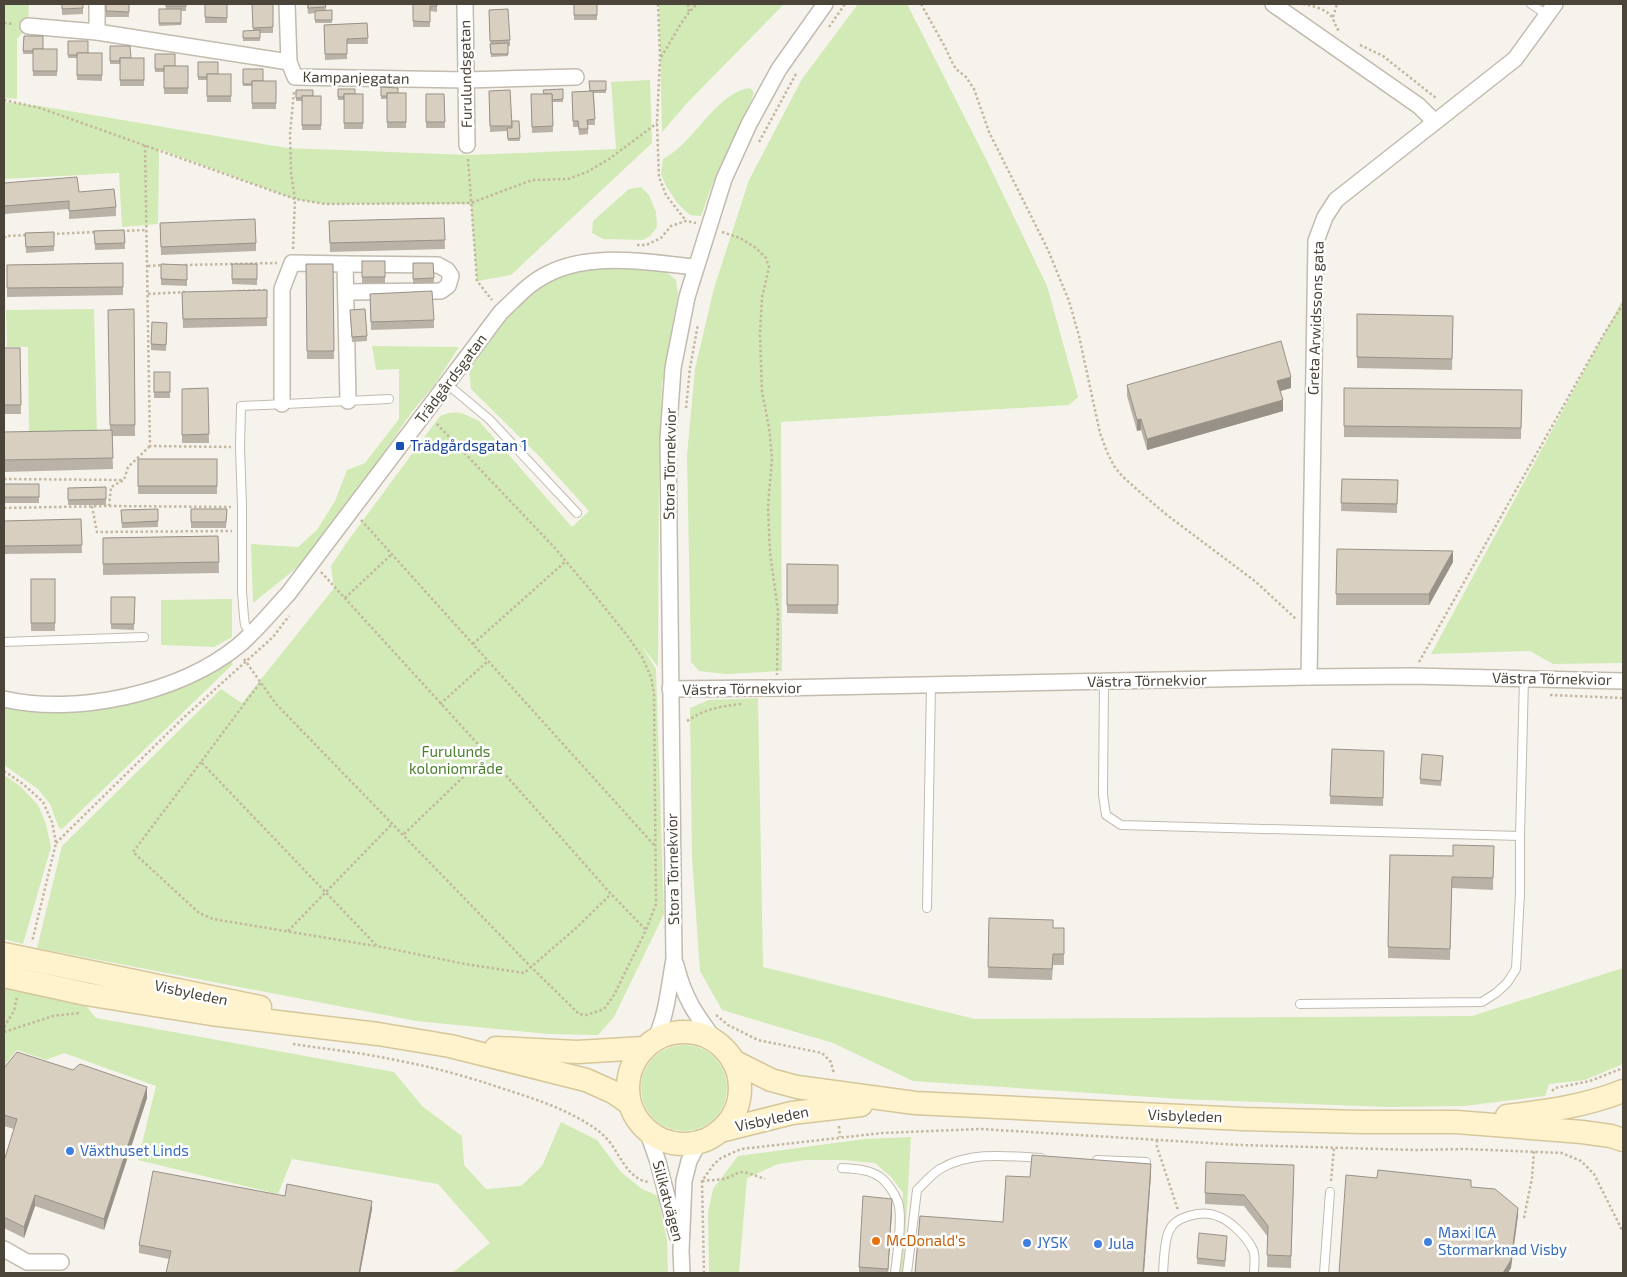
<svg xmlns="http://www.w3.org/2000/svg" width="1627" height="1277" viewBox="0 0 1627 1277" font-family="'Exo 2',sans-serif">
<rect width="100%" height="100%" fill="#f6f3ec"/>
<g fill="#d2eab5">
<path d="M4,4H29L28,26L17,39V99L4,98Z"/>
<path d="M659,4H784L688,102L662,132Z"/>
<path d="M858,4H907L988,163L1047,286L1078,397L1069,405L781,422L782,671L726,674L699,671L691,662L687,455L695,369L714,288L749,180L802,79Z"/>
<path d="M650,80L652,143L511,275L477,281L471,204H325L295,199L159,149L158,224L122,227L119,173L4,179V102L40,106L287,148L469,155L616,149L611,82Z"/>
<path d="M750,88L754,92L751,101L714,180L701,216L690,215L678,204L666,186L661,174L663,159C670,155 676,150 682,145C702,126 722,92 750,88Z"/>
<path d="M641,187L649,195L656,212L657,227L650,236L643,240L603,239L592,233L593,221L629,189Z"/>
<path d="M608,267L666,272L676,280L678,294L662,384L659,462L658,667L641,645L656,669L664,914L614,1017L598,1035L548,1034L416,1021L37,948L62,846L221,689L242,703L334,588L331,566L347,542L440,416C457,409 463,413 479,421L572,527L589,511L539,456L471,389L469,369L527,293L565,275Z"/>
<path d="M1623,299V663L1553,664L1530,651L1431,654Z"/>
<path d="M94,309L97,435H29L28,347H7L6,310Z"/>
<path d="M372,346L459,347L435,384L411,413L315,553L253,603L251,544L298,547L317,530L335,501L347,470L365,463L399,419V369L376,370Z"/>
<path d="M232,599V637L214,647L161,645V600Z"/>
<path d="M230,661L233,664L62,829L59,828L50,804L38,789L4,765V705C83,723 161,702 230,661Z"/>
<path d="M758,698L763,967L975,1019L1472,1016L1623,968V1064L1585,1080L1549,1084L1545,1096L1464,1106L1388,1107L1180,1099L913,1081L833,1043L722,1010L700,971L692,857L690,708L709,700Z"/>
<path d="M4,775L20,786L38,805L46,824L51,847L23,944L4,939Z"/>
<path d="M4,984L83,1002L96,1018L394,1072L422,1106L462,1136L464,1165L486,1189L521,1186L542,1166L561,1122L597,1140L621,1172L642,1189L658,1196L667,1240L668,1273H452L490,1243L438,1184L292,1159L278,1194L138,1160L156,1086L64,1053L46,1060L17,1050L4,1066Z"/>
<circle cx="684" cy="1088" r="43"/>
<path d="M911,1137L903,1273H899L903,1193L891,1177L875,1163L844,1160H806L778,1164L747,1178L739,1273H709L708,1212L713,1189L738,1156L865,1139Z"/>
</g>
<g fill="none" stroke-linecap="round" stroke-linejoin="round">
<g stroke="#c2bbae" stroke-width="10">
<g id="lane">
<path d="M1531,4L1547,15"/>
<path d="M447,384L489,419L577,513"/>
<path d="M251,634L245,625L244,617L242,592V507L240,447L241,406L389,399"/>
<path d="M4,642L144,637"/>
<path d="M1104,682L1103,795L1106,815L1121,825L1520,836L1524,678"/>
<path d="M927,908L931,685"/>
<path d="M1300,1004L1482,1002L1496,993L1507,983L1516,969L1520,893V836"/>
<path d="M1097,1160L1146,1162"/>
<path d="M842,1168C854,1169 869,1169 880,1177C887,1182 895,1194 898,1202C903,1218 897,1256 895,1273"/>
<path d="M907,1273L917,1190C924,1183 932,1174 940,1169C971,1151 1007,1156 1041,1158"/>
<path d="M1163,1273C1164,1261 1164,1242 1169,1231C1175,1216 1203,1210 1217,1216C1230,1220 1248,1238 1253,1250C1256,1256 1254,1266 1254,1273"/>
<path d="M1324,1273L1330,1192"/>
</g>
</g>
<g stroke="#c2bbae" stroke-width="18">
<g id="street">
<path d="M97,4V32"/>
<path d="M287,4L289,62"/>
<path d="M465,4L467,145"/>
<path d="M1273,4L1419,106L1434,121"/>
<path d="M28,26L97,32L289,62L295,77L466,80L576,77"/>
<path d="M345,264L438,265L447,270L451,276L448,286L441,291L346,292"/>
<path d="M282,404V289L292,263L345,264L348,401"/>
<path d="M1309,677L1316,241L1325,217L1336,200L1515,59L1555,4"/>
<path d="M670,689L777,688L1309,677L1412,676L1623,681"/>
<path d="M4,699C76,716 180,693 238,646C256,631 272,611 288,594L501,312C510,304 519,294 529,286C575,248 641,262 695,267"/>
<path d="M676,965C684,999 697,1016 717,1043"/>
<path d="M655,1040C667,1015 669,986 674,959L668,439L673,368L687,297L724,179L749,124L779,69L825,4"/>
<path d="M647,1130L658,1162L677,1235"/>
<path d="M4,1249L27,1262H61"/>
<path d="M682,1273L681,1251L684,1181L689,1161L699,1142"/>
</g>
</g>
<g stroke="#d6c79b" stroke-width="25">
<g id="secondary">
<path d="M4,954L260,1007"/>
<path d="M4,976L86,994L211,1014L378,1034L450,1046L586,1080L613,1092L629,1103"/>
<circle cx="684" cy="1088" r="56"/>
<path d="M496,1048L577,1052L644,1048"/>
<path d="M733,1061L771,1080L797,1087L915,1103L1243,1119L1363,1122H1456L1582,1132L1611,1136L1623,1140"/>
<path d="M1507,1116C1547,1111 1586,1106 1623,1091"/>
<path d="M720,1131L792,1113L861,1105"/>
</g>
</g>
<g stroke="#c4b79f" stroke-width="2.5" stroke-dasharray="2.5 2.5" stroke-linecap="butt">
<path d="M658,4L660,58L657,123L659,177L666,195L686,221"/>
<path d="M688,4L689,12"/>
<path d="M921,4L945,47L952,62L956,69L966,77L974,89L989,132L1048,250L1069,301L1079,336L1100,433L1107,452L1114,466L1122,476L1141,493L1167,515L1256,582L1296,619"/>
<path d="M1303,4C1313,6 1328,9 1333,19C1335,24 1336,27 1339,31"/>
<path d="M1333,17L1337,4"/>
<path d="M4,23L14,24"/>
<path d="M829,27L845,4"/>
<path d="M1360,45L1383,56L1436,98"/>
<path d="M661,57C673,39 681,19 697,4"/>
<path d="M4,100L40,108L295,199L325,204L471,203L532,180L568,179L587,172L609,159L657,123"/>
<path d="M759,142L797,72"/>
<path d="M145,145L150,446L231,447"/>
<path d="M468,159L477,281L492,300"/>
<path d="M122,231L146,230"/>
<path d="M722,232L740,238L756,248L766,258L769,267L762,298L760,334L762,392L769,427L772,458L768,507L770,553L778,611L777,675"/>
<path d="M52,234L96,232"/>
<path d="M4,238L6,236L29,235"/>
<path d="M637,245H646L661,238L671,226L686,221L696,223"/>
<path d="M293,249L295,199L291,173L290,134L294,91"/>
<path d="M185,265L277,263"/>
<path d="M148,266L165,265"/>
<path d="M238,291L268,290"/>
<path d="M148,294L185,292"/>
<path d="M686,408L690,368L698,324"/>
<path d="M4,479L124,480"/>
<path d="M92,506L97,532L232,531"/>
<path d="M109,506L111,487L124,480L128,467L150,446"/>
<path d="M4,508L109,506L231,507"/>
<path d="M361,520L655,846"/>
<path d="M321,572L487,754L611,894L646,930"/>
<path d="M345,598L392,554"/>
<path d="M473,644L566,561"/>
<path d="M244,659L276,704L531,967L579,1014L587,1015L604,1009L614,995L646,930L656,904L654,694L651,677L642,657L629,638L597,598L554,547L436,423"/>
<path d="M1419,662L1604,334L1623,304"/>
<path d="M260,683L201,762L377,946L465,964L524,973L575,929L611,894"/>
<path d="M1550,695L1623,698"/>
<path d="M440,704L488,661"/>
<path d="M687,721C705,709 721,706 742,704"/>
<path d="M201,762L133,852L199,913L213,919L375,946"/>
<path d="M4,771L23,784L43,802L52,822L56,843L32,942"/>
<path d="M404,834L487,754"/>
<path d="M56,843L181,720L273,637L289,616"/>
<path d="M288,931L392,824"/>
<path d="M716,1015L728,1025L758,1040L822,1053L831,1062L834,1074"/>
<path d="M4,1027L14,1011L17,997"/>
<path d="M4,1032L53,1016L79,1013"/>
<path d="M293,1044C325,1049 358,1052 390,1059C429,1066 466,1076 504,1089C529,1097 554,1105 578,1118C589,1124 599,1130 608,1140C620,1154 628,1180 649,1182"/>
<path d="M1552,1091L1555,1088L1590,1081L1623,1068"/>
<path d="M839,1126L840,1137"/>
<path d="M1157,1140V1147L1178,1210"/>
<path d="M702,1181L725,1179L740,1172L748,1173L765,1179"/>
<path d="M1331,1181L1334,1148"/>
<path d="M1524,1218L1532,1178L1534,1151"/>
<path d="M704,1273L702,1181L714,1164L721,1158L741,1149L882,1133L981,1129L1240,1145L1415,1150L1465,1149L1562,1153L1581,1161L1594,1174L1623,1232"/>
</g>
<use href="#lane" stroke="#fff" stroke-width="8"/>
<use href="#street" stroke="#fff" stroke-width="15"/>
<use href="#secondary" stroke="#fff3cd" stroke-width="22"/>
</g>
<g fill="#bab2a6">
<path d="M62,4H83V14L62,15Z"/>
<rect x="106" y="4" width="23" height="13"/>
<path d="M166,4H186V11H181V25L159,26V9H166Z"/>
<rect x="205" y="4" width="22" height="19"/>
<path d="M252,4H273V33H260V41H243V31H253Z"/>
<path d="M307,4H325L326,10H332V23H315V13L308,14Z"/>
<path d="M413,4H437V12L430,11V27H413Z"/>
<rect x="574" y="4" width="23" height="16"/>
<path d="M489,16L510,40V46H508V56L491,57Z"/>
<path d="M367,23L368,44H347V59L325,60L324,25Z"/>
<path d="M24,36L43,49H57V76H33V54H23Z"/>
<path d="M68,41L88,53H102V81L77,80V58H68Z"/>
<path d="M110,46L131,58H144V86H120V64H110Z"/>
<path d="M155,54L175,66H188V94H164V72H155Z"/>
<path d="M198,62L218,74H231V102H207V80H198Z"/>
<path d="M243,69L263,81H276V109H252V86H243Z"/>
<path d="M606,81V93H594L595,125H588V134L579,135L578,127H573L572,92L590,91Z"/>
<path d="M381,87L398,93H406V128H387V99H381Z"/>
<path d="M338,89L355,94H363V129H344V100H338Z"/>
<path d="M563,89V102H552L553,132L532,133L531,94H543Z"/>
<path d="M296,90L313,96H321V130H302V101H296Z"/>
<path d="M489,91L512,121H519L520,141H508L507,131L490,132Z"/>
<path d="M426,94H444L445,128H426Z"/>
<path d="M4,183L79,192L116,207V216L69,219V209L4,214Z"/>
<path d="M444,218L445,249L330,252L329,221Z"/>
<path d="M160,223L256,243V251L161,255Z"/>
<path d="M124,230L125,249L95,250L94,231Z"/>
<path d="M54,232V251L26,253L25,233Z"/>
<rect x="362" y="261" width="23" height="22"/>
<path d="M123,263V295L7,297V265Z"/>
<path d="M413,263H433L434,283L413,284Z"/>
<path d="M161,264L187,265V286L161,285Z"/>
<path d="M232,264H257V285L232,284Z"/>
<path d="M306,264H333L334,359H307Z"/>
<path d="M267,290V326L183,328L182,292Z"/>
<path d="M370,294L434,320V328L371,330Z"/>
<path d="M134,309L135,436H112L113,469L4,472V432L110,430L108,310Z"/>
<path d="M1357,314L1453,316L1452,370L1357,368Z"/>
<path d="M350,316L367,336V341L352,342Z"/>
<path d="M167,323L166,351L151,350V344Z"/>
<path d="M4,348H20L21,414H4Z"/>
<rect x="154" y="372" width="16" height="26"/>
<path d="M1127,385L1291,388L1280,391L1283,411L1147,450L1141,430L1137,431L1127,396Z"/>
<path d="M208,388L209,443H182V389Z"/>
<path d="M1344,388L1522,390L1521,439L1344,437Z"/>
<rect x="138" y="459" width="79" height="35"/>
<path d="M1342,479L1398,480L1397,513L1341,511Z"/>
<rect x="4" y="484" width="35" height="19"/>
<path d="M106,487V505H68V488Z"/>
<path d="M158,509V527L122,528L121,510Z"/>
<path d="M191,509H227L226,528H191Z"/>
<path d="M81,519L82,553L4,554V521Z"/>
<path d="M218,536L219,573L103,575V538Z"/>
<path d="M1337,549L1453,562L1429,605H1336Z"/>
<path d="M787,564L838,565V614L787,613Z"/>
<rect x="31" y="579" width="24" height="52"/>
<path d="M111,597H135L134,630L111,629Z"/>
<path d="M1332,749L1384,751L1383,806L1330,804Z"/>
<path d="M1443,762L1441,786L1420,784V779Z"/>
<path d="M1494,846L1493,890L1452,888L1450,960L1388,958V947L1453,856Z"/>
<path d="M989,918L1053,928H1064V965H1053L1052,980L988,978Z"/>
<path d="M4,1068L147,1098L104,1230L35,1206L24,1238L4,1228V1161L14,1129L4,1126Z"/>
<path d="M1294,1176L1291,1268L1267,1267L1268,1237L1244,1206L1205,1204V1193Z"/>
<path d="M285,1196L372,1209L360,1273H166L169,1259L139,1253V1245Z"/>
<path d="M892,1210L888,1273H859V1267Z"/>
<path d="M1227,1242L1225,1267L1197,1264V1258Z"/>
</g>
<g fill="#979187">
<path d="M1291,377V388L1277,392V381Z"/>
<path d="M1283,400V411L1147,450V439Z"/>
<path d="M1141,419V430L1137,431V420Z"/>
<path d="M1453,551V562L1429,605V594Z"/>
<path d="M147,1087V1098L104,1230V1219Z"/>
<path d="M1151,1164V1175L1144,1273H1143Z"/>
<path d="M35,1195V1206L24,1238V1227Z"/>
<path d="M892,1199V1210L888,1273V1269Z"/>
<path d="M372,1201V1209L360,1273H359Z"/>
<path d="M1518,1208V1216L1511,1268L1508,1273H1503Z"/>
</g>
<g fill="#d8cfc1" stroke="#979187">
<path d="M62,4H83V8L62,9Z"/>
<path d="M106,4H129V12L106,11Z"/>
<rect x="166" y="4" width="20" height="2"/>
<path d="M205,4H227V18L205,17Z"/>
<path d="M252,4H273V27L253,28Z"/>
<path d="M308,4H325L326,7L308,8Z"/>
<path d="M413,4H437V6H430V22L413,21Z"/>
<rect x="574" y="4" width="23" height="11"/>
<rect x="159" y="9" width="22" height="14"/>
<path d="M508,9L510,40L490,41L489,10Z"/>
<path d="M332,10V20H315V11Z"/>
<path d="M367,23L368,38L347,39V54H325L324,25Z"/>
<path d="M260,30V38H243V31Z"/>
<path d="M24,36H43V49H33V51H23Z"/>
<path d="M68,41H88V53H77V55H68Z"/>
<path d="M508,43V54H491L490,44Z"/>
<path d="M110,46H130L131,58H120V61H110Z"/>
<rect x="33" y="49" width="24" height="22"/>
<rect x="77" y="53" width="25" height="22"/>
<path d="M155,54H175V66H164V69H155Z"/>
<rect x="120" y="58" width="24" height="22"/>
<path d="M198,62H218V74H207V77H198Z"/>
<rect x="164" y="66" width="24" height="22"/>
<path d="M243,69H263V81H252V84H243Z"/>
<rect x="207" y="74" width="24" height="22"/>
<rect x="252" y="81" width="24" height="22"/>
<path d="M589,81H606V90L590,91Z"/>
<path d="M381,87L398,88V93H387V96H381Z"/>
<path d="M338,89H355V94H344V97H338Z"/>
<path d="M563,89V99L552,100V94H544L543,90Z"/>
<path d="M296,90H313V96H302V98H296Z"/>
<path d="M510,90L512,126H490L489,91Z"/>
<path d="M593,91L595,119L587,120L588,129H579L578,121H573L572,92Z"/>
<rect x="387" y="93" width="19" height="29"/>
<rect x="344" y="94" width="19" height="29"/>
<path d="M426,94H444L445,122H426Z"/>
<path d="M531,94H552L553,126L532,127Z"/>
<rect x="302" y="96" width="19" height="29"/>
<path d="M512,121H519L520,138L508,139L507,128H512Z"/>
<path d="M77,177L79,192L114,189L116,207L69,211V201L4,206V183Z"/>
<path d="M444,218L445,240L330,243L329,221Z"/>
<path d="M255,219L256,243L161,247L160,223Z"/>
<path d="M124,230L125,243L95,244L94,231Z"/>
<path d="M54,232V246L26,247L25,233Z"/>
<rect x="362" y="261" width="23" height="16"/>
<path d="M123,263V287L7,288V265Z"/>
<path d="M413,263H433L434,278L413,279Z"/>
<path d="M161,264L187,265V280L161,279Z"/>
<rect x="232" y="264" width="25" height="15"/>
<path d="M306,264H333L334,351H307Z"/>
<path d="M267,290V318L183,319L182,292Z"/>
<path d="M432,291L434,320L371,322L370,294Z"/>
<path d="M134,309L135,425H110L108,310Z"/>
<path d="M365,309L367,336L352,337L350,310Z"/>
<path d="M1357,314L1453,316L1452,359L1357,357Z"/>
<path d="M152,322L167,323L166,345L151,344Z"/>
<path d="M1281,341L1291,377L1277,381L1283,400L1147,439L1141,419L1137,420L1127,385Z"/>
<path d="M4,348H20L21,405H4Z"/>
<rect x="154" y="372" width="16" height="20"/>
<path d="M208,388L209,434L182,435V389Z"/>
<path d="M1344,388L1522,390L1521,428L1344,426Z"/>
<path d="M112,430L113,458L4,460V432Z"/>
<rect x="138" y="459" width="79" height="27"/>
<path d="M1342,479L1398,480L1397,504L1341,503Z"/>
<rect x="4" y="484" width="35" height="13"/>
<path d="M106,487V499L68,500V488Z"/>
<path d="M158,509V521L122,523L121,510Z"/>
<path d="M191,509H227L226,522H191Z"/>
<path d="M81,519L82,545L4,546V521Z"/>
<path d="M218,536L219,562L103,564V538Z"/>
<path d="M1337,549L1453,551L1429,594H1336Z"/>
<path d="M787,564L838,565V605H787Z"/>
<rect x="31" y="579" width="24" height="44"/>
<path d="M111,597H135L134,624H111Z"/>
<path d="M1332,749L1384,751L1383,798L1330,796Z"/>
<path d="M1422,754L1443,756L1441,781L1420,779Z"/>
<path d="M1453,845L1494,846L1493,878L1452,877L1450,949L1388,947L1390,855L1453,856Z"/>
<path d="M989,918L1053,920V928H1064V954H1053L1052,969L988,967Z"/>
<path d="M17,1052L73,1070L80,1064L147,1087L104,1219L35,1195L24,1227L4,1217V1161L17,1119L4,1115V1068Z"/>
<path d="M1032,1155L1151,1164L1143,1273H915L920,1216L1003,1222L1006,1176L1030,1177Z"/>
<path d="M1206,1162L1294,1165L1291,1256L1267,1255L1268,1226L1244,1195L1205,1193Z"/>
<path d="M1378,1170L1471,1180V1187L1495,1189L1518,1208L1511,1260L1503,1273H1339L1346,1175L1377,1178Z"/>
<path d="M153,1171L285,1196L287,1184L372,1201L359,1273H166L171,1251L139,1245Z"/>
<path d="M863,1196L892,1199L888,1269L859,1267Z"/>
<path d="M1199,1233L1227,1236L1225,1261L1197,1258Z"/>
</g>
<rect fill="#1a4fb4" stroke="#fff" stroke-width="2" x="395" y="441" width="10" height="10" rx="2.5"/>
<g fill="#3f7fe0" stroke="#fff" stroke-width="2">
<circle cx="70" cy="1151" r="5"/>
<circle cx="1428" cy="1242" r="5"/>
<circle cx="1027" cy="1243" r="5"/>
<circle cx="1098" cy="1244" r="5"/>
</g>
<circle fill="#e8710a" stroke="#fff" stroke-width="2" cx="876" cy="1241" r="5"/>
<g text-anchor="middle" stroke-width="5" stroke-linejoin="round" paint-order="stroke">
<g font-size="15" fill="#4b4439" stroke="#fff">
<text transform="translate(466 74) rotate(-91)" y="5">Furulundsgatan</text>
<text transform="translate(356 78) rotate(1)" y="5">Kampanjegatan</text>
<text transform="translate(1316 318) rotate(-88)" y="5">Greta Arwidssons gata</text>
<text transform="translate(451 379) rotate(-53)" y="5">Trädgårdsgatan</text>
<text transform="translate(670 464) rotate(-89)" y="5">Stora Törnekvior</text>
<text transform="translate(1552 679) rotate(1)" y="5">Västra Törnekvior</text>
<text transform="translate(1147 681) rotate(-1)" y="5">Västra Törnekvior</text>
<text transform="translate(742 689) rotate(-1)" y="5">Västra Törnekvior</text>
<text transform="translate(673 869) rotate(-91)" y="5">Stora Törnekvior</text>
<text transform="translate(191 993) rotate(12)" y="5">Visbyleden</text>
<text transform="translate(1185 1116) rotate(2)" y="5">Visbyleden</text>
<text transform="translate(772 1119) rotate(-12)" y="5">Visbyleden</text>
<text transform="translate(668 1201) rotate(75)" y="5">Silikatvägen</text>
</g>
<g font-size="15" fill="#164399" stroke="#fff" text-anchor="start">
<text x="410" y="451">Trädgårdsgatan 1</text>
</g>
<g font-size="15" fill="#4a7f2a" stroke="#fff">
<text x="456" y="757">Furulunds<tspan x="456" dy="17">koloniområde</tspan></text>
</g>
<g font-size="15" fill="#366cbe" stroke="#fff" text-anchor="start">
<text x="80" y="1156">Växthuset Linds</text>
<text x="1438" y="1238">Maxi ICA<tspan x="1438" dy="17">Stormarknad Visby</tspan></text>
<text x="1037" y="1248">JYSK</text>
<text x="1108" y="1249">Jula</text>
</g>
<g font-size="15" fill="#c56008" stroke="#fff" text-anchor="start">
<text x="886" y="1246">McDonald's</text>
</g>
</g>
<rect width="1627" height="1277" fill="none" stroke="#4b4439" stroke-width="10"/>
</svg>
